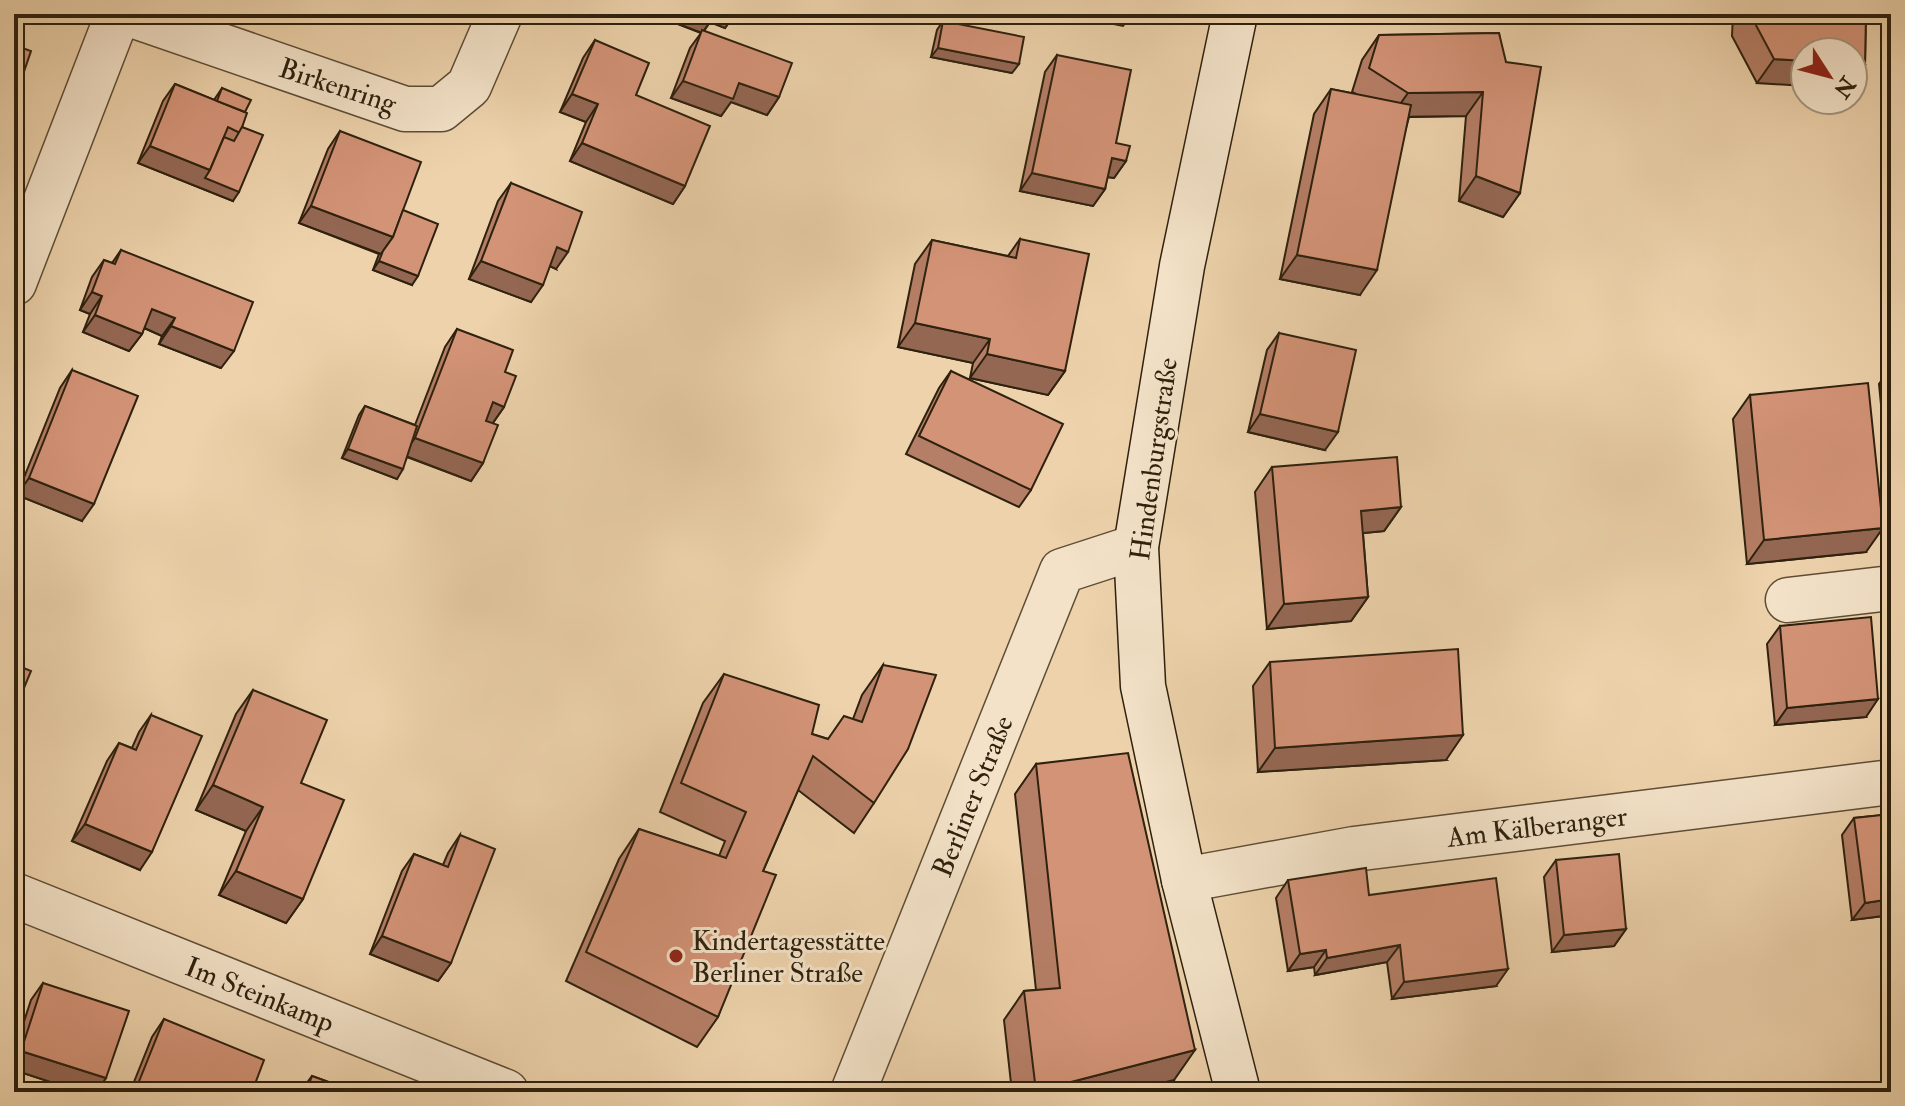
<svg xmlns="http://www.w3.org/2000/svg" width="1905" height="1106" viewBox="0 0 1905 1106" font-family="'IM FELL Double Pica',serif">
<rect width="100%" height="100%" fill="#edd2ab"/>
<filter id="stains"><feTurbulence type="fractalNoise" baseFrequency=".0025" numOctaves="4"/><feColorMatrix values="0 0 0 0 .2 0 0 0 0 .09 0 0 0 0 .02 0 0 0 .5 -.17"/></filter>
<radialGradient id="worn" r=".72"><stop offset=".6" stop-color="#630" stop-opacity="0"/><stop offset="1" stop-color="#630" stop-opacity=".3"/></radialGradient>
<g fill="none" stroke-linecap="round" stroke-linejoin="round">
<g stroke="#5e4d35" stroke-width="47">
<g id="street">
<path d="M129,14L405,109H441L469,86L500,14"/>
<path d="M14,283L118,14"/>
<path d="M1788,600L1891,588"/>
<path d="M1184,880L1354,849L1891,782"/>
<path d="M14,895L506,1092"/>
<path d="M853,1092L1062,571L1136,547"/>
</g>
</g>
<g stroke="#2e210e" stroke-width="47">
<path id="secondary" d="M1235,14L1182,266L1136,547L1143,686L1184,880L1238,1092"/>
</g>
<use href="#street" stroke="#f3e2c8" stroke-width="44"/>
<use href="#secondary" stroke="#f3e2c8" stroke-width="44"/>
</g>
<g fill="#b57e66" stroke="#2e210e" stroke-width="2">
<path d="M652,14H735L725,28L710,22L704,31L779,97L767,115L731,102L721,116L671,98L690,48L701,33Z"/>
<path d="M1733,14H1866L1865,65L1853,82V52L1757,83L1732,36Z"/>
<path d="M943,21L1012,73L931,57L937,30Z"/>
<path d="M1499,33L1520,193L1503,217L1459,201L1466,116L1409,117L1360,295L1280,279L1314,114L1331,89L1356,94L1352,92L1362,60L1379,35Z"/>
<path d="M595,40L636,95L685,186L673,204L570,161L586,122L560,112L583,58Z"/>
<path d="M1057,55L1116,143L1126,161L1114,178L1107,177L1105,189L1093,206L1020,191L1045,72Z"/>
<path d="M175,84L214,100L222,88L245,112L242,127L233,201L138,163L163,101Z"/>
<path d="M340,131L403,210L412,285L373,270L379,254L299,223L328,149Z"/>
<path d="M511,183L556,269L550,266L531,302L469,279L498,201Z"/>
<path d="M1020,239L1065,371L1048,395L970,378L973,363L898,347L915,264L932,240L1008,256Z"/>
<path d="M121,250L221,368L159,344L162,336L144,328L142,334L129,351L83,332L90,314L80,310L92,277L104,260L112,263Z"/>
<path d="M457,329L505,372L504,407L493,423L483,463L471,481L407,457L397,479L342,458L359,415L365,406L415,425L445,347Z"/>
<path d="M1279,333L1325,450L1248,432L1267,350Z"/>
<path d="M1891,366V508L1879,384Z"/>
<path d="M72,370L82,521L17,495L60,388Z"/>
<path d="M951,371L1031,490L1019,507L906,454L939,388Z"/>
<path d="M1750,395L1866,552L1747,564L1733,419Z"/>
<path d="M1272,467L1401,507L1384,531L1363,533L1368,597L1351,621L1267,629L1255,492Z"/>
<path d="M1780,626L1866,717L1775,725L1767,644Z"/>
<path d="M1270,662L1446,760L1258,772L1253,686Z"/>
<path d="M883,665L874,803L854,833L798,790L763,871L718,1017L697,1047L566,981L619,859L639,829L719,856L725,841L660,812L703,703L724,674L812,734L828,739L853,719L862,695Z"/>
<path d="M253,690L301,783L303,899L286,923L219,895L246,831L196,810L236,714Z"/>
<path d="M151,715L140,870L72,841L107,761L119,743L132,748L139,732Z"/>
<path d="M1036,764L1174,1080L1127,1092H1012L1004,1020L1024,991L1036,990L1015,794Z"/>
<path d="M1891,814V915L1852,920L1842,835L1854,818Z"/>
<path d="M460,835L451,963L438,981L370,954L402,871L414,854L443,865L448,853Z"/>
<path d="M1556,860L1626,929L1614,946L1552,952L1544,877Z"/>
<path d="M1288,880L1369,895L1496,986L1392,999L1387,962L1315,975L1314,967L1288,971L1276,898Z"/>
<path d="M43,983L106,1078L96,1092H81L14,1070V1052L31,1000Z"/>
<path d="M164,1019L252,1092H130L152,1037Z"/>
<path d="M312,1076L356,1092H300Z"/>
</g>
<g fill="#946753" stroke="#2e210e" stroke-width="2">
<path d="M652,14H735L725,28L710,22L702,33Z"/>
<path d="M1064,14H1132L1123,26Z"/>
<path d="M938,48L1019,64L1012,73L931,57Z"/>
<path d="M1774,59L1805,61V86L1757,83Z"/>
<path d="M1853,64L1865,65L1853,82Z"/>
<path d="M683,81L739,83L779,97L767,115L731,102L721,116L671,98Z"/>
<path d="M1483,92L1466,116L1391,117L1408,93Z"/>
<path d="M572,94L598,104L586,122L560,112Z"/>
<path d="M582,143L685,186L673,204L570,161Z"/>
<path d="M150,146L210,170L239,192L233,201L138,163Z"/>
<path d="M1112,158L1126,161L1114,178L1099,176Z"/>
<path d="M1032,173L1105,189L1093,206L1020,191Z"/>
<path d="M1476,176L1520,193L1503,217L1459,201Z"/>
<path d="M311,206L393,237L381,254L299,223Z"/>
<path d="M557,247L568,252L556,269L545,264Z"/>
<path d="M1297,255L1377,270L1360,295L1280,279Z"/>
<path d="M379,261L418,276L412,285L373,270Z"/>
<path d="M481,261L543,285L531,302L469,279Z"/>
<path d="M92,292L102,296L90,314L80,310Z"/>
<path d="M152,309L175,318L162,336L140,326Z"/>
<path d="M95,315L142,334L129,351L83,332Z"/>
<path d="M915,323L990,339L973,363L898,347Z"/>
<path d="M171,326L234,351L221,368L159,344Z"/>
<path d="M987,354L1065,371L1048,395L970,378Z"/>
<path d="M493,402L504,407L492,424L481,420Z"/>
<path d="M1260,414L1338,432L1325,450L1248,432Z"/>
<path d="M415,438L483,463L471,481L403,455Z"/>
<path d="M348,449L403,469L397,479L342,458Z"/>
<path d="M29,478L94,504L82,521L17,495Z"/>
<path d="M1401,507L1384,531L1344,535L1361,511Z"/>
<path d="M1883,528L1866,552L1747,564L1764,540Z"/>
<path d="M1368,597L1351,621L1267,629L1284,604Z"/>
<path d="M1878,699L1866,717L1775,725L1787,708Z"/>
<path d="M1463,735L1446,760L1258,772L1275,748Z"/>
<path d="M213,785L263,807L246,831L196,810Z"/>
<path d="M85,824L152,852L140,870L72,841Z"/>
<path d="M236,871L303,899L286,923L219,895Z"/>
<path d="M1891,899V915L1852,920L1865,903Z"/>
<path d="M1626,929L1614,946L1552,952L1564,935Z"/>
<path d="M382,936L451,963L438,981L370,954Z"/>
<path d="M1400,945L1387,962L1315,975L1327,958Z"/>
<path d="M1326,950L1314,967L1288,971L1300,954Z"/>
<path d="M1508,969L1496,986L1392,999L1404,982Z"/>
<path d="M1195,1050L1174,1080L1127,1092H1035L1036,1091Z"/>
<path d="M21,1051L106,1078L96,1092H81L14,1070V1061Z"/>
<path d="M138,1084L158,1092H132Z"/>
</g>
<g fill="#d39377" stroke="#2e210e" stroke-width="2">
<path d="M1750,14H1866L1865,65L1853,64V52H1805V61L1774,59Z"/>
<path d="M943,21L1024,37L1019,64L938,48Z"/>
<path d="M702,30L792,63L779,97L739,83L733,99L683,81Z"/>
<path d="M1499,33L1506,62L1541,67L1520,193L1476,176L1483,92L1408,93L1369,68L1379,35Z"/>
<path d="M595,40L649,63L636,95L710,126L685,186L582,143L598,104L572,94Z"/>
<path d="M14,45L31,51L14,101Z"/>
<path d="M1057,55L1131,70L1116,143L1130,146L1126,161L1112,158L1105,189L1032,173Z"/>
<path d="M175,84L247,113L240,133L228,127L210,170L150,146Z"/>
<path d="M222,88L251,100L245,112L217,101Z"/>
<path d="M1331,89L1411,105L1377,270L1297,255Z"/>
<path d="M242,127L263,135L239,192L205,178L210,170L224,137L234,141Z"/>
<path d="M340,131L421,162L393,237L311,206Z"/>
<path d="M511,183L582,212L568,252L557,247L543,285L481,261Z"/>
<path d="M403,210L438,224L418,276L379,261L383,251L393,237Z"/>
<path d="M1020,239L1089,254L1065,371L987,354L990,339L915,323L932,240L1016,258Z"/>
<path d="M121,250L253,302L234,351L171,326L175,318L152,309L142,334L95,315L102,296L92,292L104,260L115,264Z"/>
<path d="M457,329L513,350L505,372L516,376L504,407L493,402L486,421L498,425L483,463L415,438Z"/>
<path d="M1279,333L1356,350L1338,432L1260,414Z"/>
<path d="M72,370L138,396L94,504L29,478Z"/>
<path d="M951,371L1063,424L1031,490L919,436Z"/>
<path d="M1868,383L1883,528L1764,540L1750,395Z"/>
<path d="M365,406L417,426L403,469L348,449Z"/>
<path d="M1397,457L1401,507L1361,511L1368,597L1284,604L1272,467Z"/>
<path d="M1871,617L1878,699L1787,708L1780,626Z"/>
<path d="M1458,649L1463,735L1275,748L1270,662Z"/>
<path d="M14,664L31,671L14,712Z"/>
<path d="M883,665L936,675L908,749L874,803L813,756L763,871L776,875L718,1017L586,952L639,829L726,858L746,812L681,783L724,674L819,705L812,734L828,739L844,716L862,722Z"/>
<path d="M253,690L327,720L301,783L344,800L303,899L236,871L263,807L213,785Z"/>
<path d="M151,715L202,736L152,852L85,824L119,743L136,750Z"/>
<path d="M1128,753L1195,1050L1036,1091L1024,991L1060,988L1036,764Z"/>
<path d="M1891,814V899L1865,903L1854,818Z"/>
<path d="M460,835L495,849L451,963L382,936L414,854L448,867Z"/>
<path d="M1619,854L1626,929L1564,935L1556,860Z"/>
<path d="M1366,868L1369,895L1496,878L1508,969L1404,982L1400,945L1327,958L1326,950L1300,954L1288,880Z"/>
<path d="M43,983L129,1011L106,1078L21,1051Z"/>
<path d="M164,1019L264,1060L252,1092H158L138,1084Z"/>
<path d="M312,1076L356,1092H306Z"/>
</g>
<circle fill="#8f2418" stroke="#f3e2c8" stroke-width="3" cx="676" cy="956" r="8"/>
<g text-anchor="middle" stroke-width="6" stroke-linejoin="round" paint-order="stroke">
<g font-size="28" fill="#2e210e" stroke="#f3e2c8">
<text transform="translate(338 85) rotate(18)" y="10">Birkenring</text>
<text transform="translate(1153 459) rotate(-82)" y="10">Hindenburgstraße</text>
<text transform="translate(972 796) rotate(-68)" y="10">Berliner Straße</text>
<text transform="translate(1537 826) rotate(-7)" y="10">Am Kälberanger</text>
<text transform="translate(260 994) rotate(22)" y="10">Im Steinkamp</text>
</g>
<g font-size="28" fill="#2e210e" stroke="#f3e2c8" text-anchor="start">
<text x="692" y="950">Kindertagesstätte<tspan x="692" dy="32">Berliner Straße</tspan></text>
</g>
</g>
<rect width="1905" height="1106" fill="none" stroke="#edd2ab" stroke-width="48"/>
<rect x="16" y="16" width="1873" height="1074" fill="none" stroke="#2e210e" stroke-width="4"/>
<rect x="24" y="24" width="1857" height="1058" fill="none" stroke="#2e210e" stroke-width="2"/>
<g transform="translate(1829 76) rotate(126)"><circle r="38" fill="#f3e2c8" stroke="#a4957e" stroke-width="2"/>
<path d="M0-6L14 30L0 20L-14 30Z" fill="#8f2418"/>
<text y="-12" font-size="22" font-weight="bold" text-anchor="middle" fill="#2e210e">N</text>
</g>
<rect width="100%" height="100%" filter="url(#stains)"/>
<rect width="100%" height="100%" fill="url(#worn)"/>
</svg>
